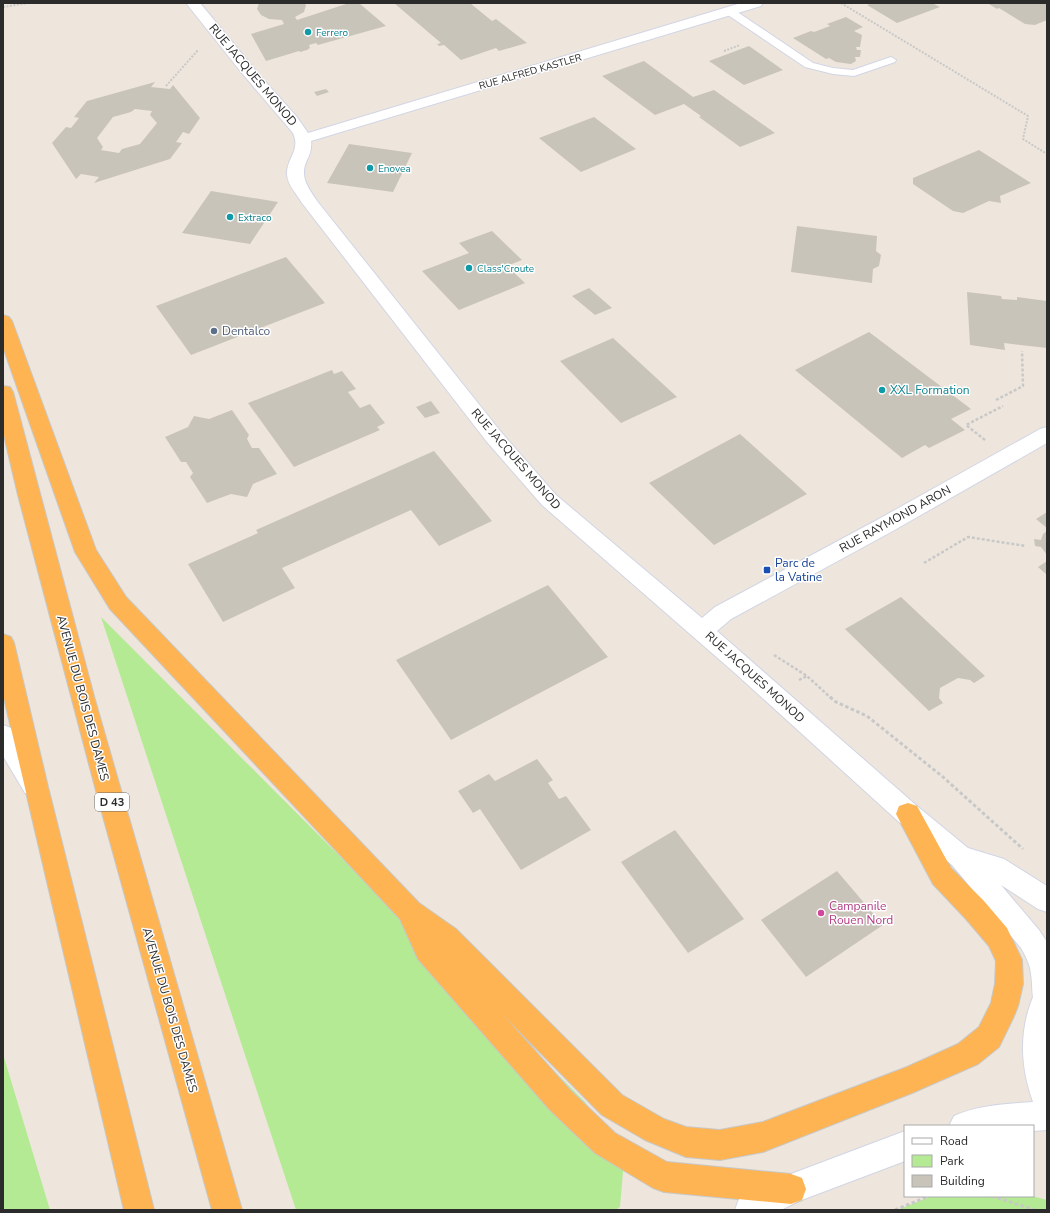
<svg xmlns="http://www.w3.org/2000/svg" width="1050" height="1213" viewBox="0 0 1050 1213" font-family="'Nunito Sans',sans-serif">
<rect width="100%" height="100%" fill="#eee6dc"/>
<g fill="#b3ea93">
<path d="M101,617L585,1102L624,1160L620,1207L615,1210H296Z"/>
<path d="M3,1054L50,1210H3Z"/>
<path d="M932,1196H1032L1047,1200V1210H897Z"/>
</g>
<g fill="#c9c4ba" fill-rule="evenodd">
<path d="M259,3H304L306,5L304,12L295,17L297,20L349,3H359L386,26L318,45L316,43L309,45L310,48L307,50L300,52L299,51L266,61L251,34L284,24L282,20L269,19L261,15L257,9Z"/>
<path d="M394,3H470L492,21L496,19L527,43L499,51L496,48L461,60L444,45L439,46L437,44L441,43Z"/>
<path d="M873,3H932L940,7L897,23L867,5Z"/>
<path d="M987,3H1047V20L1035,25L1025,24L999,8L997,9Z"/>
<path d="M846,17L863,27L854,31L862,35L860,47H856L857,50H861L860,57H855L856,61L851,64L836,62L829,58L826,59L793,38L811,31L814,32L830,26L827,24Z"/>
<path d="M749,46L783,70L744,85L709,61Z"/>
<path d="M644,61L693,97L714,90L775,133L740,147L699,117L701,116L684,104L655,115L602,76Z"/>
<path d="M155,82L151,87L170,89L173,85L200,118L189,134L183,132L176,142L182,143L170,159L94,183L99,177L81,174L76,179L52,143L66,127L71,128L79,118L74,117L87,101ZM135,109L152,111L150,115L157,123L140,144L122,149L119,153L101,150L103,147L97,138L113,117L131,112Z"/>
<path d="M326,89L329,92L317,96L314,92Z"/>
<path d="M594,117L636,149L581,172L539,138Z"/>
<path d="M349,144L412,153L393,192L327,183Z"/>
<path d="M979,150L1031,183L1000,196L1001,203L989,201L963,213L953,211L913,184V178Z"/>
<path d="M211,191L278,202L250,244L182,233Z"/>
<path d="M797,226L877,236L876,251L881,255L879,266L873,269L872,283L791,272Z"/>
<path d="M492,231L522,260L507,266L525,283L459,310L422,271L469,253L459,243Z"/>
<path d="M286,257L325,303L191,355L156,306Z"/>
<path d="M589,288L612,308L595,315L572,296Z"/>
<path d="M967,292L1001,296L1002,299L1017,300V297L1047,301V348L1004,343L1005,350L970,345Z"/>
<path d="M869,332L971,409L951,419L965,430L929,448L925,445L902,458L795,370Z"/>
<path d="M613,338L677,397L621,423L560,361Z"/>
<path d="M332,370L334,374L342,371L356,389L348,392L360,408L370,404L385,423L377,427L380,430L294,467L248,403Z"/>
<path d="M431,401L440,413L425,418L416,407Z"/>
<path d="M232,410L249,435L247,439L252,448H259L277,474L253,484L247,497L231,494L207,503L190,477L193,473L186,462H181L165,437L188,427L194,416L209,419Z"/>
<path d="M740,434L807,494L714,545L649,483Z"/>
<path d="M434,451L492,521L439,546L411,510L282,568L295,588L223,622L188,564L258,533L256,530Z"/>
<path d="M1047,512V528L1036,519Z"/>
<path d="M1047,531V555L1041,547L1035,546L1034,539L1041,540L1043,534Z"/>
<path d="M1047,561V575L1038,567Z"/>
<path d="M548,585L608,657L451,740L396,660Z"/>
<path d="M901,597L985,676L974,683L970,680L958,678L940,688L939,698L943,703L929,711L845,629Z"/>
<path d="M537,759L553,780L548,783L559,799L566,796L591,830L521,870L480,809L473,813L458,791L489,774L495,781Z"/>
<path d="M675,830L744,919L688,953L621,862Z"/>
<path d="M837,871L883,925L806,977L761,920Z"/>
</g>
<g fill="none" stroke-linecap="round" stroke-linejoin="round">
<g stroke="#d1d5e5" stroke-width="2">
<path id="service" d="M729,8L733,9L813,63L833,68L853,70L891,57L896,60L895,62L854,76L833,74L805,67L725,13L724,11L725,9Z"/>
</g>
<g stroke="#d1d5e5" stroke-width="2">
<path id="minor" d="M186,3H200L261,77L297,117L308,133L741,3H763L761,6L311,141C312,148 310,154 307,160C299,177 308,187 317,201L501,432L556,495L702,618L715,607L877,520L1040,429L1047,427V443L891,532L731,619L717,631L917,806L968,848L1004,859L1047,886V912L1038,909L1001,885L1039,930L1047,942V1012L1036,1009C1031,997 1033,986 1031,974C1030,964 1026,957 1021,948L952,865L899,822L736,674L542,505L487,442L302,203C297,194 288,186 287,175C286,158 301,151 293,133L241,72Z"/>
</g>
<g stroke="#d1d5e5" stroke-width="2">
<g id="secondary">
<path d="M3,725L11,728L43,777L46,785L43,793L34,796L25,793L3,756Z"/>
<path d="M1047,984V1130L1033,1131V1126H949L954,1116C979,1105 1007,1104 1033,1102C1019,1063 1019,1025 1037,988Z"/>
<path d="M905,1131V1161L799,1201L781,1210H735L739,1199L791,1174Z"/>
</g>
</g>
<g stroke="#c8c8c8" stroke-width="2">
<g id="trunk">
<path d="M3,315L9,317L12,321L96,550L126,597L419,903L456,929L622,1095L664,1119L686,1127L720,1130L763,1122L907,1067L958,1044L979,1027L991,1003L995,984L996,961L989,946L966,919L933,884L896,814L899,806L908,803L917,806L951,868L984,901L1007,928L1022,960L1023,984L1018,1006L1014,1016L999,1047L978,1064L912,1093L763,1152L720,1160L686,1157L645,1140L602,1115L503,1015L570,1090L615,1133L667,1162L791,1174L802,1178L806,1189L802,1200L791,1204L664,1192L653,1188L595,1153L550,1110L418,959L400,919L110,609L75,552L3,347Z"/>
<path d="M3,386L10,387L13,392L95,700L242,1210H212L99,802L18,495L3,431Z"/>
<path d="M3,634L11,637L14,643L48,787L154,1210H124L3,694Z"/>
</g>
</g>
<g stroke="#c8c8c8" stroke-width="2" stroke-dasharray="2 1.5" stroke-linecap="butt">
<path d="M841,3L1028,116L1023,139L1047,154"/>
<path d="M3,7L28,3"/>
<path d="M724,51L740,45"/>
<path d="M166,86L198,50"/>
</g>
<g stroke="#c8c8c8" stroke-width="2.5" stroke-dasharray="3 2" stroke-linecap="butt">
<path d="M996,400L1023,386L1022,351"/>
<path d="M985,440L966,425L1003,406"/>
<path d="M924,563L968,537L1026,546"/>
<path d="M774,655L807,676L831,698"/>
<path d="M799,680L807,676"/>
</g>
<g stroke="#c8c8c8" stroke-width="3" stroke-dasharray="3.5 2.5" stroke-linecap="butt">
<path d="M830,697L836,702L867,716L943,777L1023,849"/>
<path d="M992,1196L1035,1210"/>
<path d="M895,1210L929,1196"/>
</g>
<use href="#service" fill="#fff" fill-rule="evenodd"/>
<use href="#minor" fill="#fff" fill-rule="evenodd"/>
<use href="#secondary" fill="#fff" fill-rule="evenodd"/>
<use href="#trunk" fill="#feb453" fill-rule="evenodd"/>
</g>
<g fill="#0f9aa8" stroke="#fff" stroke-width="1.5">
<circle cx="308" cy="32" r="4"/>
<circle cx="370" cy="168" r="4"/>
<circle cx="230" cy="217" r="4"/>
<circle cx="469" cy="268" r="4"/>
<circle cx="882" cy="390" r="4"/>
</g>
<circle fill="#5c6f8a" stroke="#fff" stroke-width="1.5" cx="214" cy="331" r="4"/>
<rect fill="#1a4fb4" stroke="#fff" stroke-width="1.5" x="763" y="566" width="8" height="8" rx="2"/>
<circle fill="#d1479c" stroke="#fff" stroke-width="1.5" cx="821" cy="913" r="4"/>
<g text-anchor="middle" stroke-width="3" stroke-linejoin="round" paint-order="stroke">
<g font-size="10" fill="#0d838f" stroke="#fff" text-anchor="start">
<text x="316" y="36">Ferrero</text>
<text x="378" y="172">Enovea</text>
<text x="238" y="221">Extraco</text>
<text x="477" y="272">Class'Croute</text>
</g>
<g font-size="10" fill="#2b2b2b" stroke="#fff">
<text transform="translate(530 71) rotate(-16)" y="4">RUE ALFRED KASTLER</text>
</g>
<rect fill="#fff" stroke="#6b6b6b" stroke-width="1" x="95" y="793" width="34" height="18" rx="3"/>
<g font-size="11" font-weight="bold" fill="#2b2b2b">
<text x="112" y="806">D 43</text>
</g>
<g font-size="12" fill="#2b2b2b" stroke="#fff">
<text transform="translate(253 75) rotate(50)" y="4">RUE JACQUES MONOD</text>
<text transform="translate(516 459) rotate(49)" y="4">RUE JACQUES MONOD</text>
<text transform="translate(895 519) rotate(-29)" y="4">RUE RAYMOND ARON</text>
<text transform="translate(755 677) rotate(42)" y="4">RUE JACQUES MONOD</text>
<text transform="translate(83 698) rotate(75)" y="4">AVENUE DU BOIS DES DAMES</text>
<text transform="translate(170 1010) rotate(74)" y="4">AVENUE DU BOIS DES DAMES</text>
</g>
<g font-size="12" fill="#4e5e75" stroke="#fff" text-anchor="start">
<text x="222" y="335">Dentalco</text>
</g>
<g font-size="12" fill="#0d838f" stroke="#fff" text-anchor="start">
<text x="890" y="394">XXL Formation</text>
</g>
<g font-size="12" fill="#164399" stroke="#fff" text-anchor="start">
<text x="775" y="567">Parc de<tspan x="775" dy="14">la Vatine</tspan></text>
</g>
<g font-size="12" fill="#b23c85" stroke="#fff" text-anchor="start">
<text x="829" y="910">Campanile<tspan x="829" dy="14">Rouen Nord</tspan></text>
</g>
</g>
<rect width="1050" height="1213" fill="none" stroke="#2b2b2b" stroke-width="8"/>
<rect x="904" y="1125" width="130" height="72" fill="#ffffff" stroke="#aaaaaa"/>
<rect x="912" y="1138" width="20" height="6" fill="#ffffff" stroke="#aaaaaa"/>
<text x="940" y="1145" font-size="12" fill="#2b2b2b">Road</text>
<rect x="912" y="1155" width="20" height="12" fill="#b3ea93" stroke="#aaaaaa"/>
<text x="940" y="1165" font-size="12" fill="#2b2b2b">Park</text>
<rect x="912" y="1175" width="20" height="12" fill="#c9c4ba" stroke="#aaaaaa"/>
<text x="940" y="1185" font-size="12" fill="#2b2b2b">Building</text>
</svg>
